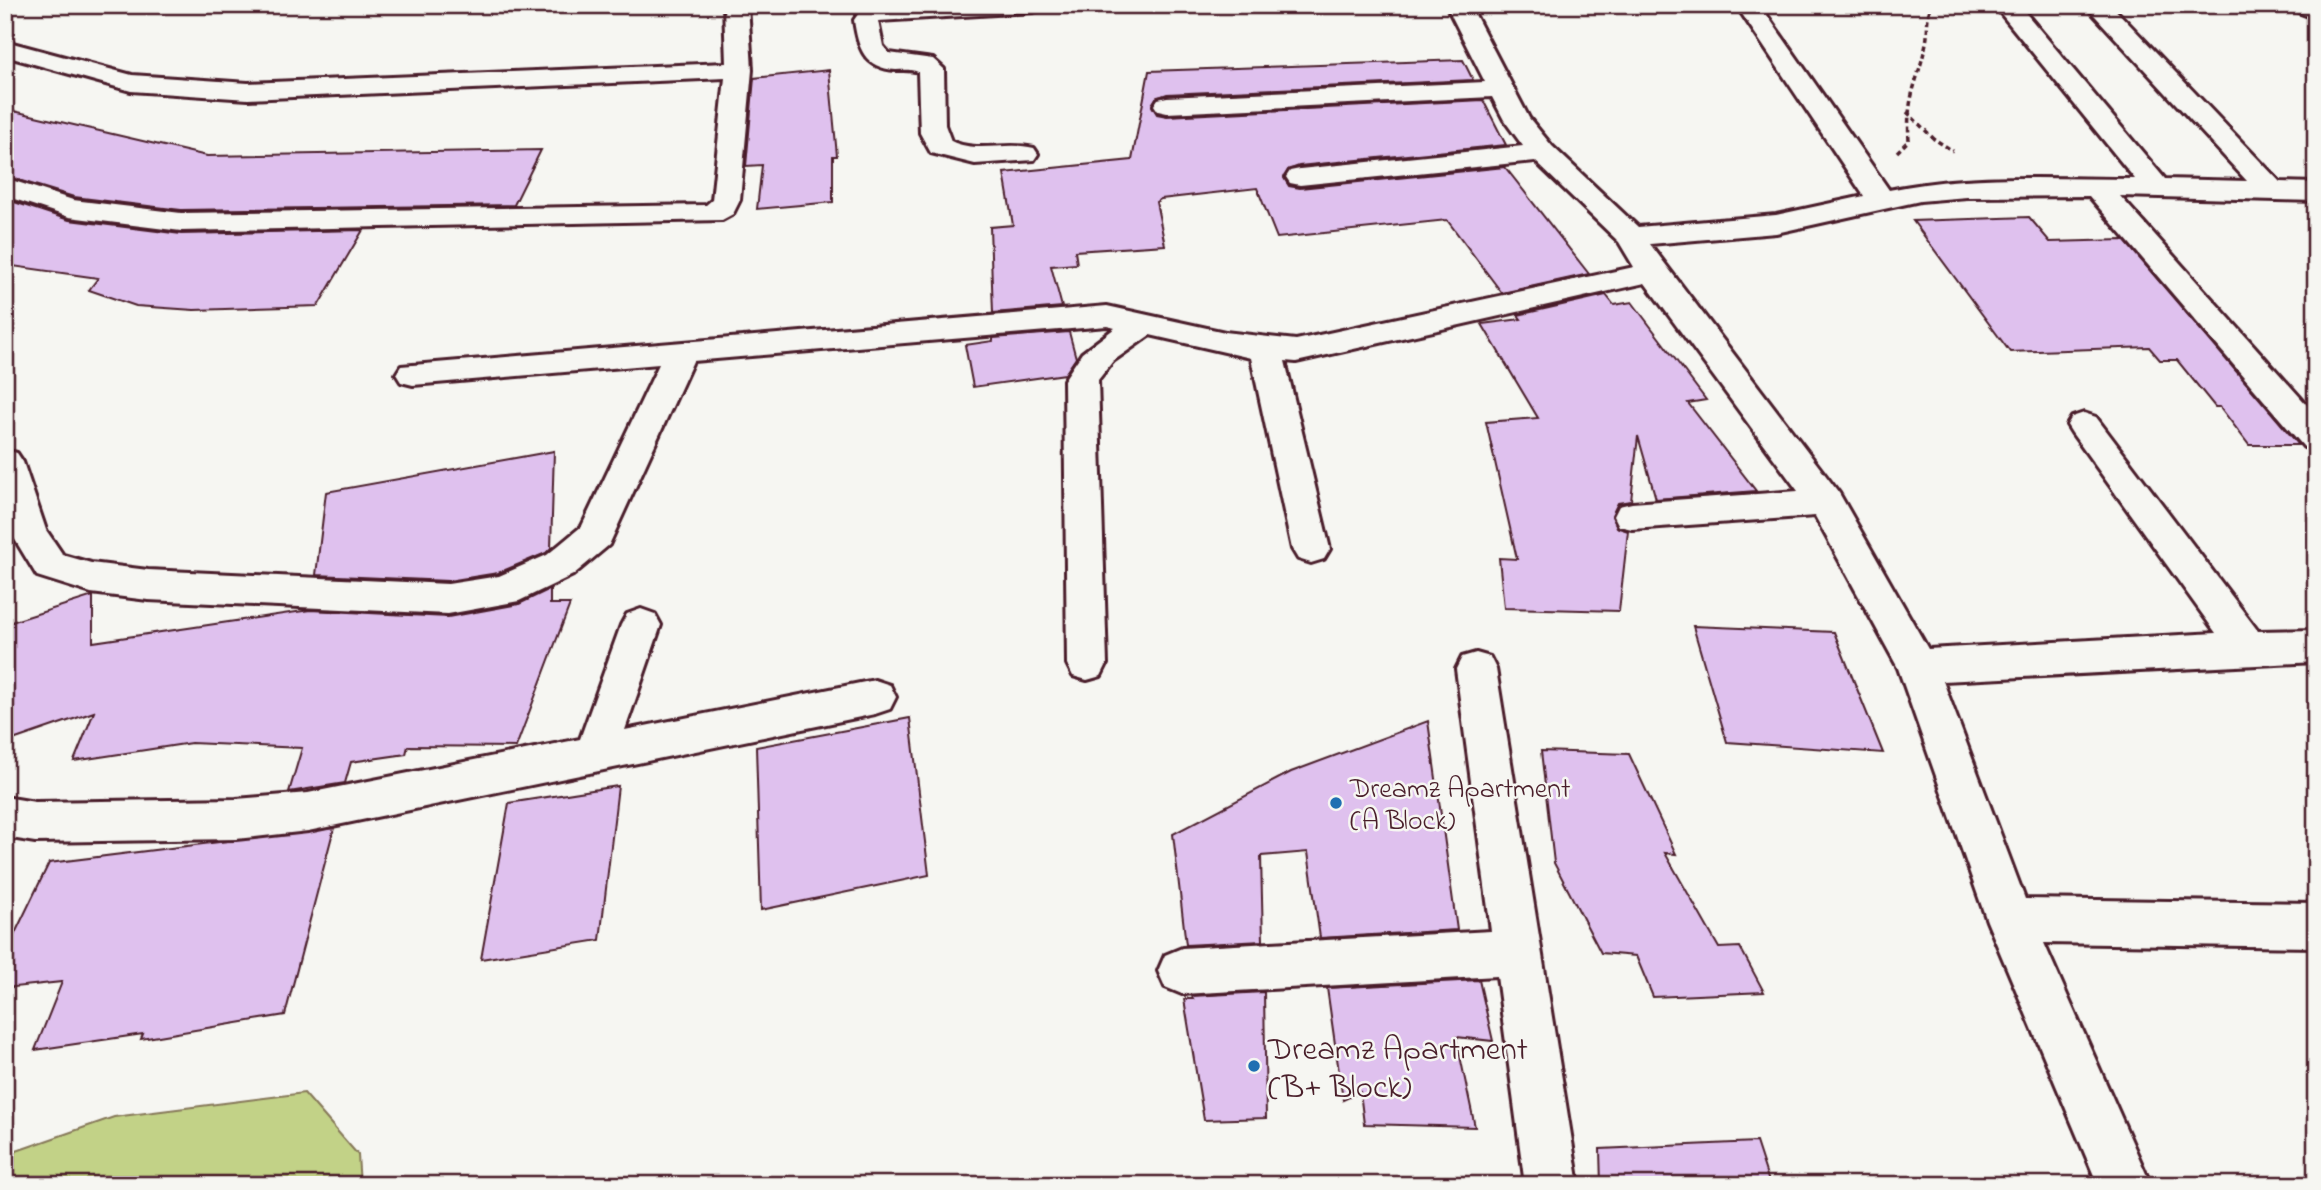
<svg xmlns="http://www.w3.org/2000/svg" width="2321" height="1190" viewBox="0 0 2321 1190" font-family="'Indie Flower',sans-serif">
<rect width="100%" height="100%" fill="#f6f6f2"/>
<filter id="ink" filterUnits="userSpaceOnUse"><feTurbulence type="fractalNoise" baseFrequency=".0143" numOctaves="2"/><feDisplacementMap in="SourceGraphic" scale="14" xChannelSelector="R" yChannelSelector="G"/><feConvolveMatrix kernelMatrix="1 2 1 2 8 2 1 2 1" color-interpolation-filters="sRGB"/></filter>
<g filter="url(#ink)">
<path fill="#c2d287" stroke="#867859" stroke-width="2" d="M304,1093L358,1155L360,1185H5V1155L114,1117Z"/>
<g fill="#dfc1ee" stroke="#4a1f2b" stroke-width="2">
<path d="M1463,60L1473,80L1167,94L1156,98L1152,106L1157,114L1167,116L1483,100L1506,145L1299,166L1288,170L1284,178L1289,186L1300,188L1505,167L1589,274L1502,293L1447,220L1277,238L1257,188L1161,199L1156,202L1165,245L1075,251L1077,264L1051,266L1062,307L993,313L990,227L1013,225L1004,173L1132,160L1149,71Z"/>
<path d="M829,70L837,156H833V202L757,209L762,165L746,166L754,78Z"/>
<path d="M5,109L207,156L541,150L514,205L181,210L74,197L5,176Z"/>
<path d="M5,199L69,220L181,234L363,230L318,306L194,310L136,306L89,290L98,278L5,265Z"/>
<path d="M2029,217L2050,242L2124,240L2299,445H2249L2220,407H2215L2177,360H2160L2149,347L2010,352L1913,221Z"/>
<path d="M1606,295L1614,305L1632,302L1706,400L1688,403L1756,491L1656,499L1638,436L1631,501L1618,503L1612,515L1617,527L1628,531L1619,611L1504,608L1499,558L1517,559L1486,422L1538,418L1482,324L1521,319L1518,315Z"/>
<path d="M1069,332L1076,358L1065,374L973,387L965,345L993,341V338Z"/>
<path d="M554,451L551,548L546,553L498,573L448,581L316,575L326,492Z"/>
<path d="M550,589V604H570L516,747L408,746L406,754L351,762L345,783L289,792L302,748L191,743L74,761L94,712L10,741L12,719L5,721V624L93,596V642L310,610L448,617L519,604Z"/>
<path d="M1693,626L1834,632L1883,753L1727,742Z"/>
<path d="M910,718L929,875L761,910L756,747Z"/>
<path d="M1428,721L1457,930L1320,938L1308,852L1261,856L1263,941L1186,945L1173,834L1291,772Z"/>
<path d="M1541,751L1629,754L1676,854L1665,853L1719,948L1740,947L1764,992L1653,997L1636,956L1601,953L1554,863Z"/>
<path d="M618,786L600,940L481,959L509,803Z"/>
<path d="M334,828L285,1015L141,1039L143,1034L35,1050L62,982L5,988V954L49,863Z"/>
<path d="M1479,980L1493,1041L1456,1037L1475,1127L1364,1124L1360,1092L1343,1100L1327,988Z"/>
<path d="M1264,992L1266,1118L1204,1120L1184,999H1193L1192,996Z"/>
<path d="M1756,1142L1770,1185H1601L1600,1149Z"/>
</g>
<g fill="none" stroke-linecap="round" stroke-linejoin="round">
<g stroke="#4a1f2b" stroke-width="6">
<g id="street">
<path d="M724,5H748L752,70L740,200L733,214L722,220L181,231L69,217L5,196V178L73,200L181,213L706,205L712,200L725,78L248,99L131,91L5,56V41L132,75L248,83L726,63Z"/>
<path d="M875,5H1044L1040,10L1032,12L878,21L883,46L889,53L933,59L944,69L945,125L951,141C977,154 1006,141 1034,148L1038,154L1034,160L975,164L931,153L920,133L918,72C911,69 904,70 896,70C864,68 858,48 854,20L861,10Z"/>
<path d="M1446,5H1470L1529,118L1552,146L1638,227L1776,215L1864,196L1736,5H1760L1889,190C1969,173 2054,179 2135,179L1994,5H2019L2165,179L2247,181L2085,5H2111L2280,182L2316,183V201L2120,196L2316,415V450L2304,447L2089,196L1967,197L1920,201L1776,233L1650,244L1839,493L1928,649L2216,633L2072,433L2067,425L2072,417L2084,413L2096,417L2258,631L2316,630V662L1943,681L2025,899L2316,903V947L2044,943L2151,1185H2098L1987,921L1898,668L1815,516L1632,529L1619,526L1614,516L1619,506L1632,503L1798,491L1645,283L1296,362L1285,361L1330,549L1324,559L1311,563L1298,559L1292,549L1251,358L1150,335L1113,361L1098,380L1107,664L1101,676L1087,680L1073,676L1067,664L1064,380L1082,353L1115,328L1107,326L693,361L609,545L573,575L519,601L448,614L148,600L91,593L37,576L11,533L5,517V450L17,453L23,462L46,530L63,555L91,563L148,570L448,584L499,576L547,555L582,526L659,364L413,385L401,382L396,374L401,366L1107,306L1225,332L1296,340L1634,267L1619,242L1535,161L1300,185L1290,183L1286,177L1290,171L1300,169L1523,146L1504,120L1492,97L1167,113L1158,111L1154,105L1158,99L1167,97L1485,82Z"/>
<path d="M2289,5H2316V19L2293,10Z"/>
<path d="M641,609L655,614L661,625L625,730L875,680L890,685L896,697L890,709L875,714L308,831L236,839L35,842L5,837V797L35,802L236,799L308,793L580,739L621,625L627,614Z"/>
<path d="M1476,653L1490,657L1496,669L1579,1185H1525L1497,976L1182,994L1165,987L1158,971L1165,955L1182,948L1491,931L1456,669L1462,657Z"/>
</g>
</g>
<g stroke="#4a1f2b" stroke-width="3.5" stroke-dasharray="5 3.5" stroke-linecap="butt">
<path d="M1944,5L1969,11"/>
<path d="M1907,112L1934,139L1953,151"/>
<path d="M1897,152L1909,140C1906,94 1918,83 1926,43C1929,29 1925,18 1932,5"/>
</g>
<use href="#street" fill="#f6f6f2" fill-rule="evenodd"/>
</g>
</g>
<g fill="#1f6fb2" stroke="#f6f6f2" stroke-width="2.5">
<circle cx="1336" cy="803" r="7"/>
<circle cx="1254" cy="1066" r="7"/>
</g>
<g text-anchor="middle" stroke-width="5" stroke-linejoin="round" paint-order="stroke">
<g font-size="28" fill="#4a1f2b" stroke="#f6f6f2" text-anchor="start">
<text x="1350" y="797">Dreamz Apartment<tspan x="1350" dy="32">(A Block)</tspan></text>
</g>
<g font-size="33" fill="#4a1f2b" stroke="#f6f6f2" text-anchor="start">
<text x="1268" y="1059">Dreamz Apartment<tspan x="1268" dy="38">(B+ Block)</tspan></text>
</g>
</g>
<rect width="2321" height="1190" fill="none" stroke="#f6f6f2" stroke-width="28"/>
<rect x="14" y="14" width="2293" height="1162" fill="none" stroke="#4a1f2b" stroke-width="2.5" filter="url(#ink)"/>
</svg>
